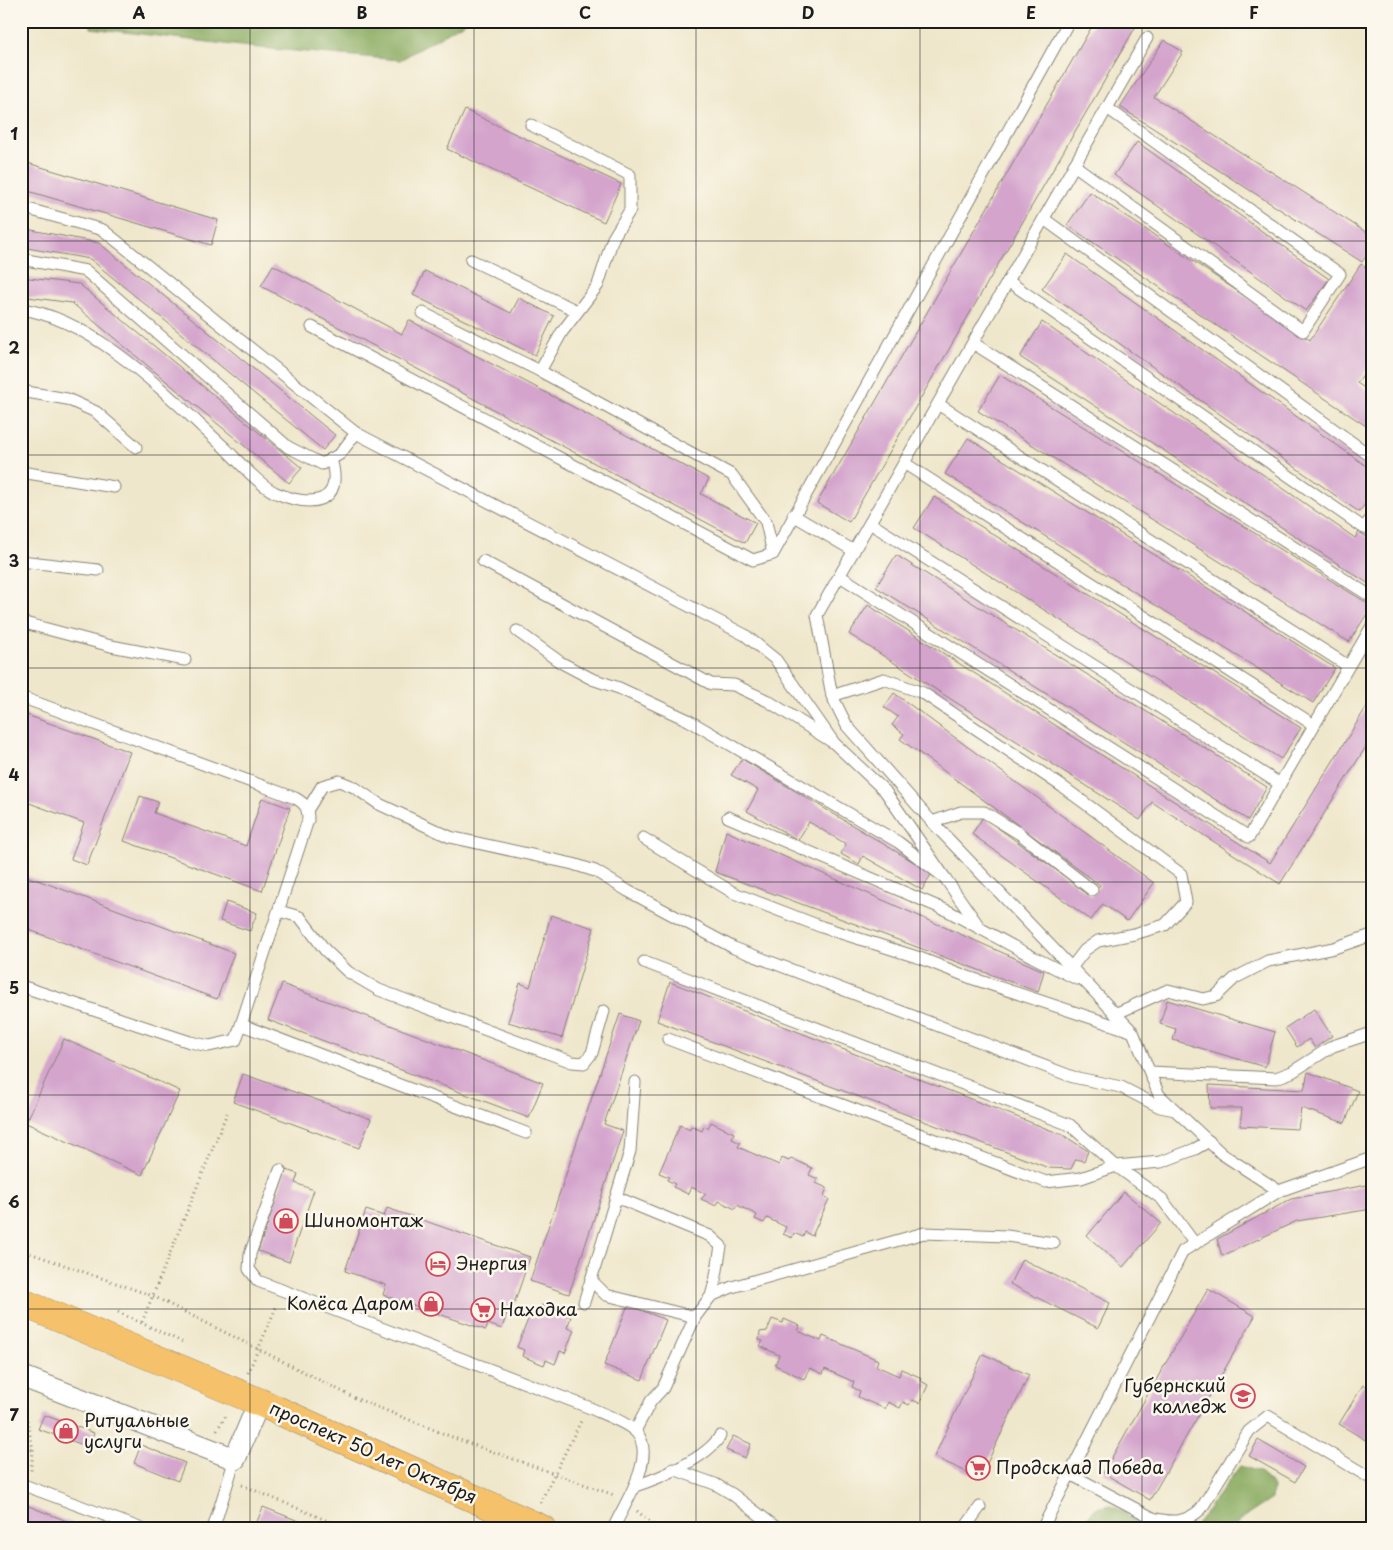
<svg xmlns="http://www.w3.org/2000/svg" width="1393" height="1550" viewBox="0 0 1393 1550" font-family="'Playpen Sans',sans-serif">
<rect width="100%" height="100%" fill="#fbf7ec"/>
<filter id="ink" filterUnits="userSpaceOnUse"><feTurbulence type="fractalNoise" baseFrequency=".02" numOctaves="2"/><feDisplacementMap in="SourceGraphic" scale="10" xChannelSelector="R" yChannelSelector="G"/><feConvolveMatrix kernelMatrix="1 2 1 2 8 2 1 2 1" color-interpolation-filters="sRGB"/></filter>
<filter id="wash" filterUnits="userSpaceOnUse"><feTurbulence type="fractalNoise" baseFrequency=".0096" numOctaves="4" result="noise"/><feDisplacementMap in="SourceGraphic" scale="20" xChannelSelector="R" yChannelSelector="G"/><feGaussianBlur stdDeviation="1.12" result="paint"/><feColorMatrix in="noise" values="0 0 0 0 0 0 0 0 0 0 0 0 0 0 0 0 0 1.4 0 .05"/><feComposite in="paint" operator="in"/></filter>
<g filter="url(#wash)">
<rect width="100%" height="100%" fill="#efe7cb"/>
<g fill="#88aa5e" stroke="#52633d">
<path d="M91,21H467L400,60L250,47L91,28Z"/>
<path d="M1240,1466L1260,1472L1273,1487L1272,1499L1243,1518L1233,1529H1193Z"/>
<path d="M1111,1505L1148,1527L1152,1529H1081L1080,1525L1096,1508Z"/>
</g>
<g id="blocks">
<g fill="#d4a4cd">
<path d="M1095,21H1139L849,522L817,503Z"/>
<path d="M1164,40L1183,52L1154,97L1372,236V247L1362,262L1120,107Z"/>
<path d="M465,110L621,184L604,222L447,149Z"/>
<path d="M1137,142L1329,279L1306,311L1114,175Z"/>
<path d="M21,161L218,220L211,245L21,189Z"/>
<path d="M1090,192L1310,340L1361,264L1372,271V362L1357,383L1372,393V430L1067,225Z"/>
<path d="M21,228L99,243L335,435L323,450L90,259L21,247Z"/>
<path d="M1067,254L1372,470V495L1359,512L1042,289Z"/>
<path d="M273,265L402,334L409,320L709,479L701,494L756,523L745,543L261,286Z"/>
<path d="M425,271L511,313L519,298L554,316L535,355L413,295Z"/>
<path d="M21,277L79,284L302,468L289,483L72,303L21,296Z"/>
<path d="M1042,322L1355,538L1359,532L1372,540V586L1020,357Z"/>
<path d="M1000,375L1372,606L1349,642L978,411Z"/>
<path d="M968,438L1335,668L1313,703L945,474Z"/>
<path d="M934,497L1301,728L1281,759L914,528Z"/>
<path d="M896,555L1267,787L1248,820L876,587Z"/>
<path d="M868,605L1270,863L1372,698V737L1280,884L1152,802L1140,820L849,634Z"/>
<path d="M894,693L1154,883L1127,921L1103,904L1091,920L972,834L983,817L1092,896L1100,885L900,739L904,734L892,725L898,717L884,707Z"/>
<path d="M21,713L130,752L87,865L71,859L84,823L21,800Z"/>
<path d="M742,759L932,873L922,890L863,856L859,864L841,854L846,844L809,822L798,840L747,811L758,790L731,775Z"/>
<path d="M140,796L158,802L154,813L246,846L262,798L290,808L262,891L124,841Z"/>
<path d="M726,831L1044,971L1038,992L715,872Z"/>
<path d="M21,874L234,953L217,999L21,927Z"/>
<path d="M226,902L257,913L250,931L220,921Z"/>
<path d="M551,915L594,928L562,1038L508,1022L520,983L530,987Z"/>
<path d="M670,982L1063,1135L1088,1151L1084,1161L1076,1159L1071,1169L1049,1168L657,1021Z"/>
<path d="M282,984L543,1083L529,1118L268,1020Z"/>
<path d="M1167,1000L1275,1032L1265,1067L1173,1040L1176,1029L1160,1024Z"/>
<path d="M1314,1009L1332,1036L1315,1048L1309,1039L1297,1047L1285,1028Z"/>
<path d="M620,1014L639,1021L604,1124L623,1131L569,1294L530,1281Z"/>
<path d="M64,1039L180,1091L142,1175L26,1123Z"/>
<path d="M1308,1072L1358,1091L1345,1123L1301,1108L1298,1129L1240,1126L1242,1108H1210L1209,1085L1304,1090Z"/>
<path d="M243,1074L371,1119L359,1148L233,1102Z"/>
<path d="M711,1122L734,1133L732,1139L740,1143L738,1147L779,1165L782,1158L789,1161L791,1158L812,1168L809,1175L818,1179L816,1183L827,1188L824,1196L829,1199L812,1236L805,1232L803,1237L794,1233L792,1238L783,1234L786,1227L767,1218L764,1223L755,1219L757,1215L737,1205L735,1209L719,1201L716,1206L701,1199L706,1194L691,1187L688,1194L673,1187L675,1184L667,1180L669,1177L659,1173L680,1125L690,1130L691,1126L702,1131L704,1126L708,1128Z"/>
<path d="M286,1170L298,1174L295,1183L314,1190L289,1262L258,1251Z"/>
<path d="M1372,1184V1209L1297,1221L1222,1256L1217,1239L1291,1199Z"/>
<path d="M1124,1192L1161,1223L1123,1267L1087,1236Z"/>
<path d="M387,1208L530,1257L511,1313L507,1312L502,1329L488,1324L486,1330L383,1295L386,1285L345,1271L366,1210L384,1216Z"/>
<path d="M1022,1259L1110,1303L1098,1328L1010,1284Z"/>
<path d="M1208,1289L1255,1316L1150,1500L1103,1473Z"/>
<path d="M541,1305L571,1317L567,1328L574,1330L565,1353L560,1351L555,1364L546,1360L544,1365L522,1356L524,1350L517,1347L533,1307L540,1310Z"/>
<path d="M628,1305L666,1320L642,1380L604,1365Z"/>
<path d="M772,1319L783,1323L784,1319L800,1326L798,1331L821,1341L823,1336L878,1360L876,1366L899,1376L901,1369L922,1378L921,1381L928,1385L920,1403L912,1400L909,1405L903,1402L900,1408L888,1402L885,1409L858,1397L860,1391L852,1387L854,1382L825,1369L823,1374L810,1368L804,1379L775,1365L779,1355L760,1346L763,1341L759,1340L760,1332L767,1331Z"/>
<path d="M983,1354L1029,1375L980,1478L934,1457Z"/>
<path d="M1363,1385L1372,1391V1444L1339,1424Z"/>
<path d="M44,1415L94,1433L89,1447L38,1429Z"/>
<path d="M733,1436L751,1444L745,1458L726,1450Z"/>
<path d="M1258,1440L1304,1467L1295,1482L1249,1456Z"/>
<path d="M141,1445L185,1463L178,1481L134,1463Z"/>
<path d="M21,1503L87,1529H21Z"/>
<path d="M263,1507L319,1529H254Z"/>
</g>
</g>
</g>
<g filter="url(#ink)">
<use href="#blocks" fill-opacity="0" stroke="#868274" stroke-width="1"/>
<g fill="none" stroke-linecap="round" stroke-linejoin="round">
<g stroke="#868274" stroke-width="13">
<g id="lane">
<path d="M531,125L630,175V210L613,238L598,285L562,332L540,371"/>
<path d="M1074,165L1303,331L1340,274L1107,108"/>
<path d="M21,207L103,230L356,433L745,635L776,660L834,743"/>
<path d="M1044,219L1372,457"/>
<path d="M21,259L86,271L288,447L322,464L340,454L356,433"/>
<path d="M471,260L577,311"/>
<path d="M1008,281L1364,528L1372,517"/>
<path d="M21,309C96,319 171,399 225,448C238,461 260,486 276,493C310,507 345,506 331,459"/>
<path d="M423,313L540,371L732,475L766,522L773,554L1069,21"/>
<path d="M312,327L753,560L773,554"/>
<path d="M973,343L1372,597"/>
<path d="M21,391L67,399L96,412L136,447"/>
<path d="M938,404L1348,666"/>
<path d="M904,463L1314,725"/>
<path d="M21,472L114,487"/>
<path d="M793,515L854,551"/>
<path d="M870,523L1280,784"/>
<path d="M21,561L98,570"/>
<path d="M483,561L711,684L734,685L768,701L834,743L885,791L945,878"/>
<path d="M840,576L1249,837L1372,626"/>
<path d="M21,622L111,646L185,660"/>
<path d="M517,631L560,662L592,679L619,688L688,720L898,842L945,878L980,928"/>
<path d="M832,696L884,679L923,693L1063,787L1181,874L1186,902L1165,925L1134,934L1098,941L1085,950L1071,968"/>
<path d="M21,697L295,798C306,804 308,808 308,820L236,1040L209,1046L190,1042L21,986"/>
<path d="M308,809L322,786L339,781L354,787L379,804L450,837L573,864L595,871L628,891L734,948L1073,1077L1121,1087L1160,1107L1175,1110"/>
<path d="M728,817L948,911L1033,957L1077,979"/>
<path d="M932,822L961,812H984L1020,834L1092,890"/>
<path d="M643,838L734,893L822,927L920,958L971,978L1131,1031"/>
<path d="M279,911L300,917L325,950L348,972L379,990L572,1062L584,1063L592,1053L604,1011"/>
<path d="M644,962L1070,1125L1116,1166L1162,1199L1195,1244"/>
<path d="M1115,1014L1168,990L1203,999L1216,996L1235,978L1268,961L1334,948L1372,935"/>
<path d="M242,1025L526,1133"/>
<path d="M668,1039L1046,1182L1081,1178L1116,1166L1161,1162L1195,1149L1209,1141"/>
<path d="M1150,1072L1276,1078L1292,1072L1333,1046L1372,1033"/>
<path d="M280,1170L250,1254L249,1269L258,1281L588,1407C600,1413 627,1422 636,1432C658,1456 624,1504 613,1529"/>
<path d="M1279,1191L1372,1158"/>
<path d="M616,1197L710,1236L721,1246L715,1282L711,1296"/>
<path d="M584,1302L591,1280"/>
<path d="M695,1317L711,1296L732,1287L924,1233L1007,1236L1054,1243"/>
<path d="M635,1431L651,1401L663,1388L695,1317L606,1295L591,1280L630,1151L635,1082"/>
<path d="M673,1469L715,1484L732,1494L778,1529"/>
<path d="M1070,1474L1153,1518C1172,1523 1186,1523 1201,1509L1249,1431L1268,1416L1372,1479"/>
<path d="M21,1484L142,1529"/>
<path d="M635,1486C660,1478 707,1458 720,1436"/>
<path d="M213,1529L235,1459"/>
<path d="M964,1529L980,1507"/>
<path d="M1042,1529L1183,1251L1279,1191L1222,1154L1159,1095L1133,1032L932,822L847,726L832,696L817,615L1147,38"/>
</g>
</g>
<g stroke="#868274" stroke-width="23">
<path id="street" d="M21,1376L235,1459L259,1402"/>
</g>
<g stroke="#868274" stroke-width="29">
<path id="primary" d="M21,1302L259,1402L542,1529"/>
</g>
<g stroke="#868274" stroke-width="3" stroke-dasharray="1 4" stroke-linecap="butt">
<path d="M21,1250L153,1296L355,1398L457,1439L614,1495"/>
<path d="M118,1312L182,1342"/>
<path d="M142,1322L227,1113"/>
<path d="M248,1373L277,1305"/>
<path d="M27,1420L33,1450L31,1471"/>
<path d="M217,1430L227,1414"/>
<path d="M21,1448L33,1450"/>
<path d="M242,1485L347,1529"/>
<path d="M540,1503L581,1421"/>
<path d="M637,1511L658,1529"/>
</g>
<use href="#lane" stroke="#fff" stroke-width="11"/>
<use href="#street" stroke="#fff" stroke-width="21"/>
<use href="#primary" stroke="#f5c16b" stroke-width="28"/>
</g>
</g>
<path fill="none" stroke="#1c1c1c" stroke-width="1" stroke-opacity="0.55" d="M250,21V1529M474,21V1529M696,21V1529M920,21V1529M1142,21V1529M21,241H1372M21,455H1372M21,668H1372M21,882H1372M21,1095H1372M21,1309H1372"/>
<defs>
<g id="shop-ring" transform="scale(1.25)"><circle r="9.5" fill="#fbf7ec" stroke="#d1495b" stroke-width="1.5"/><path d="M-5-2.5h2.3a2.7 3.5 0 0 1 5.4 0H5L5.5 6h-11ZM-1.5-2.5h3a1.5 2.3 0 0 0-3 0Z" fill="#d1495b"/></g>
<g id="hotel-ring" transform="scale(1.25)"><circle r="9.5" fill="#fbf7ec" stroke="#d1495b" stroke-width="1.5"/><path d="M-6-4.5h1.5V1H6V5H4.5V3h-9V5H-6ZM-4 0a1.8 1.8 0 1 1 3.6 0ZM.5 0V-2.5h3Q6-2.5 6 0Z" fill="#d1495b"/></g>
<g id="supermarket-ring" transform="scale(1.25)"><circle r="9.5" fill="#fbf7ec" stroke="#d1495b" stroke-width="1.5"/><path d="M-6-5.5h2.5l.6 2H6L4.5 2H-2.5L-4.4-4H-6ZM-1.5 3.2a1.3 1.3 0 1 0 .1 0ZM3 3.2a1.3 1.3 0 1 0 .1 0Z" fill="#d1495b"/></g>
<g id="university-ring" transform="scale(1.25)"><circle r="9.5" fill="#fbf7ec" stroke="#d1495b" stroke-width="1.5"/><path d="M0-5L7-2L0 1L-7-2ZM-4 1L0 2.5L4 1V4Q0 6-4 4Z" fill="#d1495b"/></g>
</defs>
<g fill-rule="evenodd">
<use href="#shop-ring" x="286" y="1221"/>
<use href="#hotel-ring" x="438" y="1264"/>
<use href="#shop-ring" x="431" y="1304"/>
<use href="#supermarket-ring" x="483" y="1310"/>
<use href="#university-ring" x="1243" y="1396"/>
<use href="#shop-ring" x="66" y="1431"/>
<use href="#supermarket-ring" x="978" y="1468"/>
</g>
<g text-anchor="middle" stroke-width="5" stroke-linejoin="round" paint-order="stroke">
<g font-size="18" fill="#1c1c1c" stroke="#fbf7ec" text-anchor="start">
<text x="304" y="1227">Шиномонтаж</text>
<text x="456" y="1270">Энергия</text>
<text x="414" y="1310" text-anchor="end">Колёса Даром</text>
<text x="500" y="1316">Находка</text>
<text x="1226" y="1392" text-anchor="end">Губернский<tspan x="1226" dy="21">колледж</tspan></text>
<text x="84" y="1427">Ритуальные<tspan x="84" dy="21">услуги</tspan></text>
<text x="996" y="1474">Продсклад Победа</text>
</g>
<g font-size="18" fill="#1c1c1c" stroke="#fbf7ec">
<text transform="translate(373 1453) rotate(24)" y="6">проспект 50 лет Октября</text>
</g>
</g>
<rect width="1393" height="1550" fill="none" stroke="#fbf7ec" stroke-width="55"/>
<rect x="28" y="28" width="1338" height="1494" fill="none" stroke="#1c1c1c" stroke-width="2"/>
<g font-size="16" text-anchor="middle" font-weight="bold" fill="#1c1c1c">
<text x="139" y="19">A</text>
<text x="362" y="19">B</text>
<text x="585" y="19">C</text>
<text x="808" y="19">D</text>
<text x="1031" y="19">E</text>
<text x="1254" y="19">F</text>
<text x="14" y="140">1</text>
<text x="14" y="354">2</text>
<text x="14" y="567">3</text>
<text x="14" y="781">4</text>
<text x="14" y="994">5</text>
<text x="14" y="1208">6</text>
<text x="14" y="1421">7</text>
</g>
</svg>
